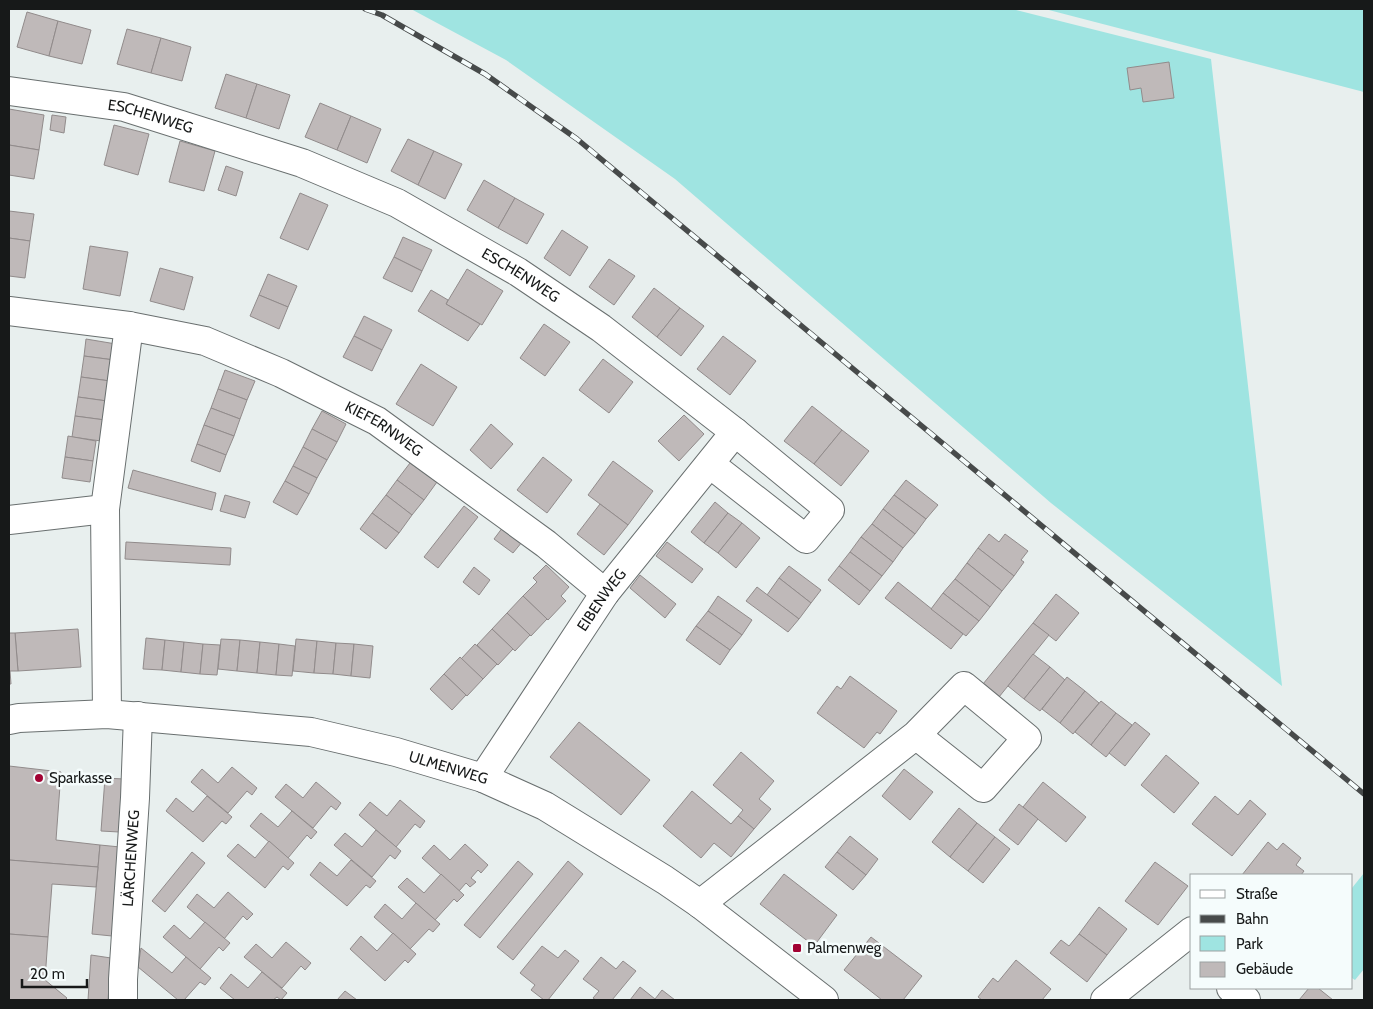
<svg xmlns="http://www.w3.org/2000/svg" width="1373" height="1009" viewBox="0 0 1373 1009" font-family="Cabin,sans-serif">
<rect width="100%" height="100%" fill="#e8efee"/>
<g fill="#9fe4e1">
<path d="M411,9H1012L1211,59L1282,686L1051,503L675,179L506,60Z"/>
<path d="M1045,9H1364V92Z"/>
<path d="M1364,873V969L1355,980L1352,978V888Z"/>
</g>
<g fill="#bfb9b9" stroke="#918b8b">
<path d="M27,12L58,21L49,56L17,47Z"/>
<path d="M58,21L91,30L82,64L49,56Z"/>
<path d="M127,29L161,38L151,73L117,64Z"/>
<path d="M161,38L191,47L182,81L151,73Z"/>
<path d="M1169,62L1174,98L1143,102L1141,88L1130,90L1127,68Z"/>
<path d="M226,74L257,84L246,118L215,108Z"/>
<path d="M257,84L290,95L279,129L246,118Z"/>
<path d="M320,103L351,116L337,150L305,137Z"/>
<path d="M9,109L44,115L39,150L9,145Z"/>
<path d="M52,115L66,117L64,133L50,130Z"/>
<path d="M351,116L381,129L367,163L337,150Z"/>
<path d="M114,125L149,134L138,175L104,165Z"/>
<path d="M408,139L434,151L418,185L391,171Z"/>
<path d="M180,141L215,151L204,191L169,182Z"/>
<path d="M9,145L39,150L34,179L9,175Z"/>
<path d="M434,151L462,164L445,199L418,185Z"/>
<path d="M226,166L243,172L236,196L218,190Z"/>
<path d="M484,180L515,198L498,228L467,210Z"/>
<path d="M300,193L328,205L308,250L280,238Z"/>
<path d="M515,198L544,214L527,244L498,228Z"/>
<path d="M9,211L34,214L30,241L9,238Z"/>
<path d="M562,230L588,247L570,276L544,258Z"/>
<path d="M403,237L432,250L422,271L394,257Z"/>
<path d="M9,238L30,241L25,278L9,276Z"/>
<path d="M90,246L128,252L120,296L83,289Z"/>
<path d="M394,257L422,271L412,292L383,278Z"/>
<path d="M609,259L635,276L614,305L589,287Z"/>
<path d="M160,268L193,277L184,310L150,301Z"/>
<path d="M467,269L503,291L482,325L446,304Z"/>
<path d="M268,274L297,286L288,307L259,295Z"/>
<path d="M654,288L680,308L657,337L632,317Z"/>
<path d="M431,290L448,300L446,304L480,324L468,341L418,311Z"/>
<path d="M259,295L288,307L279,329L250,316Z"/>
<path d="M680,308L704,326L681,356L657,337Z"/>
<path d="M364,316L392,330L382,350L354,336Z"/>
<path d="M544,324L570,342L545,376L520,358Z"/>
<path d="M354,336L382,350L372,371L343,357Z"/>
<path d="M723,336L756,361L730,395L697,369Z"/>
<path d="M86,339L116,344L114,360L84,356Z"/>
<path d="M84,356L114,360L110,381L81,377Z"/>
<path d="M603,359L633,382L609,413L579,390Z"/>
<path d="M421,364L457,387L433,426L396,404Z"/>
<path d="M225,370L255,381L247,400L218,389Z"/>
<path d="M81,377L110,381L107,401L78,397Z"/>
<path d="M218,389L247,400L240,419L211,408Z"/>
<path d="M78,397L107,401L105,420L75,416Z"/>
<path d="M812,406L842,430L814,464L784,441Z"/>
<path d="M211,408L240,419L234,436L204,425Z"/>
<path d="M322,411L346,424L337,442L312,429Z"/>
<path d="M684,415L704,434L679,461L658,441Z"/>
<path d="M75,416L105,420L101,441L72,437Z"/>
<path d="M491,424L513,444L491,469L470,450Z"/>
<path d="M204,425L234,436L226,455L197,444Z"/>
<path d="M312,429L337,442L327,460L303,447Z"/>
<path d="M842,430L869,451L841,486L814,464Z"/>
<path d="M68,436L96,441L93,461L65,457Z"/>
<path d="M197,444L226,455L220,472L191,461Z"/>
<path d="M303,447L327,460L317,478L293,466Z"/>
<path d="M65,457L93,461L90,482L62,478Z"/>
<path d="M543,457L572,480L547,513L517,490Z"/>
<path d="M613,461L653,491L628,525L588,495Z"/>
<path d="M410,463L437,482L424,500L397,480Z"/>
<path d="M293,466L317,478L309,494L285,481Z"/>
<path d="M133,470L216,493L212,510L128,488Z"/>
<path d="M397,480L424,500L412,515L386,495Z"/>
<path d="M906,480L938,505L926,519L894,495Z"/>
<path d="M285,481L309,494L297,515L273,502Z"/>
<path d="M225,495L250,502L245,518L220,511Z"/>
<path d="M386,495L412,515L399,533L372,513Z"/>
<path d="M894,495L926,519L915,534L883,509Z"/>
<path d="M715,502L728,513L704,543L691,532Z"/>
<path d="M600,504L628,525L604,555L577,534Z"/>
<path d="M464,506L478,517L438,568L424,557Z"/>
<path d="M883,509L915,534L903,548L872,524Z"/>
<path d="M372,513L399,533L386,549L360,529Z"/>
<path d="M728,513L742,523L718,553L704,543Z"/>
<path d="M742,523L760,538L736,568L718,553Z"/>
<path d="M872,524L903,548L893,562L861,537Z"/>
<path d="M503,527L522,542L513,553L494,539Z"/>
<path d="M989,534L999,542L1005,534L1028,551L1021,560L1024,562L1014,576L978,548Z"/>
<path d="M861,537L893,562L882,576L850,552Z"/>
<path d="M126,542L231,548L230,565L125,559Z"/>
<path d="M667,542L703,569L692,583L656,556Z"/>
<path d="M978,548L1014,576L1002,591L967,563Z"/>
<path d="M850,552L882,576L870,591L839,566Z"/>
<path d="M967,563L1002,591L990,607L955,579Z"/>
<path d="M546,565L569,587L561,596L566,601L548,620L523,596L537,582L533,578Z"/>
<path d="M789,566L821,590L811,603L779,578Z"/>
<path d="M839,566L870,591L859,605L828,580Z"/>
<path d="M474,567L490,580L479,595L463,582Z"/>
<path d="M640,575L676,604L665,618L630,588Z"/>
<path d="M779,578L811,603L799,619L767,595Z"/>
<path d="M955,579L990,607L979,621L943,593Z"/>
<path d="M898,582L963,634L951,649L885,598Z"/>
<path d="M757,587L799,619L788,632L746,601Z"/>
<path d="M943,593L979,621L966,636L931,609Z"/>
<path d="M1056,594L1079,613L1056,641L1033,623Z"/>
<path d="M523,596L547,619L531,636L507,613Z"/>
<path d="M718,596L752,620L742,635L708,611Z"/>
<path d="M708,611L742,635L730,650L696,626Z"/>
<path d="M507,613L530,635L515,651L492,629Z"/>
<path d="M1033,623L1049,635L999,697L983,684Z"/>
<path d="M696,626L730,650L720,665L686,640Z"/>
<path d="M78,629L81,667L18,671L15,633Z"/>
<path d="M492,629L513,649L498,665L477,645Z"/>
<path d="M9,633H15L18,671H10L11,684H9Z"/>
<path d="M146,638L165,640L162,670L143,669Z"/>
<path d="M221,639L240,640L237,671L218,669Z"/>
<path d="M296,639L317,641L314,673L293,671Z"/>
<path d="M165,640L184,642L181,672L162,670Z"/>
<path d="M240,640L260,642L257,673L237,671Z"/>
<path d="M317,641L336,643L333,674L314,673Z"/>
<path d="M184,642L203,644L200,674L181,672Z"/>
<path d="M260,642L279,644L276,675L257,673Z"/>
<path d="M336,643L354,644L351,676L333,674Z"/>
<path d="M203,644L220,645L217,675L200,674Z"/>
<path d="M279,644L295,646L292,676L276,675Z"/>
<path d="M354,644L373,646L370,678L351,676Z"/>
<path d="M475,644L497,664L483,679L461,659Z"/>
<path d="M1033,654L1050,667L1024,699L1008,686Z"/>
<path d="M460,657L483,679L467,696L444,674Z"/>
<path d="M1050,667L1065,680L1040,711L1024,699Z"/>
<path d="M444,674L466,695L452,710L430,689Z"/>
<path d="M850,676L897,711L880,734L877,732L864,748L817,713L837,686L841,689Z"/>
<path d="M1067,677L1085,691L1060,723L1042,709Z"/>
<path d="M1085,691L1099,703L1073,734L1060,723Z"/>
<path d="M1101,701L1116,713L1091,745L1075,732Z"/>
<path d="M1116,713L1132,725L1106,757L1091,745Z"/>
<path d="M579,722L650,780L621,815L550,757Z"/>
<path d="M1135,722L1150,734L1125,766L1109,753Z"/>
<path d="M741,752L774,781L759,799L771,809L754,829L738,816L743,810L713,785Z"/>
<path d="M1166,755L1199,783L1174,813L1141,785Z"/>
<path d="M9,766L61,772L56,840L100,845L98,867L9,860Z"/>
<path d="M232,767L257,788L252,795L247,791L228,813L191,782L202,769L218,783Z"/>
<path d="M904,769L933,792L910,820L882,796Z"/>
<path d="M105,778L124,779L119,832L101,831Z"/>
<path d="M316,782L341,803L336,810L331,806L313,828L275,797L286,784L303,798Z"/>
<path d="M1043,782L1086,817L1066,842L1023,807Z"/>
<path d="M692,791L731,824L738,816L754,829L731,857L714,843L701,858L663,826Z"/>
<path d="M207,796L232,817L226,824L222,821L203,842L166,811L176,798L193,812Z"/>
<path d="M1215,796L1238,815L1250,800L1266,814L1232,856L1192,824Z"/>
<path d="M400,800L425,821L420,828L415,824L396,847L359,815L370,802L387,816Z"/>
<path d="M1019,804L1038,819L1018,845L999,830Z"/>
<path d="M959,808L977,823L950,857L932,842Z"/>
<path d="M292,811L317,832L311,839L307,835L288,858L250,826L261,813L278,827Z"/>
<path d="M977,823L995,837L968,871L950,857Z"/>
<path d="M376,830L401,851L395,859L390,855L372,877L334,845L345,833L362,847Z"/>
<path d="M850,836L878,859L866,875L837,852Z"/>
<path d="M995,837L1010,849L983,883L968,871Z"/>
<path d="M269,841L294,863L288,870L283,866L265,888L227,856L238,844L255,858Z"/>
<path d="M1268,842L1277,850L1283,843L1301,858L1296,865L1304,871L1301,875H1242Z"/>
<path d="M465,844L488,865L481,873L478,870L471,878L476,882L470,887L466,883L459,891L422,858L434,845L450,860Z"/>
<path d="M100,845L120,847L112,936L92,934Z"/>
<path d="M192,852L205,863L165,912L152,901Z"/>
<path d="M837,852L866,875L853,890L825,867Z"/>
<path d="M9,860L98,867L96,887L52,884L48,937L9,934Z"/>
<path d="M351,860L376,881L370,888L366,885L347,906L310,875L320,862L337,876Z"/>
<path d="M518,861L533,874L480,938L464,925Z"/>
<path d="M568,861L583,874L513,960L497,947Z"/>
<path d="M1155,862L1188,886L1158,925L1125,901Z"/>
<path d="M441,874L464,895L457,902L454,899L435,920L398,887L407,878L424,893Z"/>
<path d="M784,874L837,915L814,946L760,904Z"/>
<path d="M228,892L253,914L247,920L243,916L224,939L187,907L197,894L214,908Z"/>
<path d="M416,903L440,924L433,932L429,929L410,949L374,917L385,904L402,919Z"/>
<path d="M1099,907L1127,929L1107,955L1079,934Z"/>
<path d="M205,922L230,943L223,951L219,947L200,969L163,937L174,925L190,939Z"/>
<path d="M393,933L416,954L408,963L405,960L385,981L350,949L361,936L377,951Z"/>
<path d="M9,934L48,937L45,980L67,998L65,1000H9Z"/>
<path d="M1079,934L1107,955L1087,982L1050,953L1061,940L1069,946Z"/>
<path d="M871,937L922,976L903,1000H882L844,970Z"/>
<path d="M286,942L311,963L305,970L301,966L282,988L244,957L256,944L272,958Z"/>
<path d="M542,946L558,958L565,950L579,961L548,1000H544L531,990L535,985L520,973Z"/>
<path d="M141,948L172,973L186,957L211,978L205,985L200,982L184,1000H178L138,967Z"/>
<path d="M91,955L111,958L108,1000H88Z"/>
<path d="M601,957L616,969L623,961L636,971L612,1000H596L593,998L599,991L583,979Z"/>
<path d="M1016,960L1051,989L1042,1000H982L978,997L993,978L998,982Z"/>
<path d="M262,972L287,993L281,1000L277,997L273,1000H235L220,988L231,974L248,988Z"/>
<path d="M640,987L655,999L662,990L675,1000H630Z"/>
<path d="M1309,988H1318L1333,1000H1299Z"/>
<path d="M345,991L357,1000H337Z"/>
</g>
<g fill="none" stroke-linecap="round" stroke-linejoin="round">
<g stroke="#696f6f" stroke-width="30">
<g id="minor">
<path id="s1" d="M9,91L124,107L302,163L397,203L518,272L601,328L735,432L830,510L806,539L710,464"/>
<path id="s2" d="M9,311L129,326L205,341L281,373L377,421L546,544L605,593"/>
<path d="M9,520L105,509"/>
<path d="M107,714L105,509L129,326"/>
<path id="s3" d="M9,720L19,718L107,714L311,732L396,752L483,778L545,806L665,880L700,904L824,1000"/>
<path id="s4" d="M483,778L605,593L735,432"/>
<path d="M700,904L916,735L964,686L1027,738L983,788L916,735"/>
<path d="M1231,988L1246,1000"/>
<path id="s5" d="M123,1000V979L135,798L138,716"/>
<path d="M1105,1000L1192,931"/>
</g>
</g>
<use href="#minor" stroke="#fff" stroke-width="28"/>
<g stroke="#474a4a" stroke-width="5.5">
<path id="rail" d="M365,9L382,15L485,74L577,139L1364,794"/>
</g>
<use href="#rail" stroke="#f5fcfc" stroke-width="4" stroke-dasharray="11" stroke-linecap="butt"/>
</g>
<g fill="#a20233" stroke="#f5fcfc" stroke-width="2">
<circle cx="39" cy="778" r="5"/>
<rect x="792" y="943" width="10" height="10" rx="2.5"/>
</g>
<g text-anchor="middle" stroke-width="5" stroke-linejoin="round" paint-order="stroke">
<g font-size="15" fill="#171919" stroke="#f5fcfc">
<text dy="5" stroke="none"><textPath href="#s1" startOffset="144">ESCHENWEG</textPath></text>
<text dy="5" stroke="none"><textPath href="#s1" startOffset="549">ESCHENWEG</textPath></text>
<text dy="5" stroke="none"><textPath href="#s2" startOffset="398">KIEFERNWEG</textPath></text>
<text dy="5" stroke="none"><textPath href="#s4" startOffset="214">EIBENWEG</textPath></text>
<text dy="5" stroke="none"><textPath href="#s3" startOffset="445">ULMENWEG</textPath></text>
<text dy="5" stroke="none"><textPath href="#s5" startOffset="142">LÄRCHENWEG</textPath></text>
</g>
<g font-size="15" fill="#171919" stroke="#f5fcfc" text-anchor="start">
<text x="49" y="783">Sparkasse</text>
<text x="807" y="953">Palmenweg</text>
</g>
</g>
<rect width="1373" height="1009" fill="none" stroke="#171919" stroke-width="20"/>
<rect x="1190" y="874" width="162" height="115" fill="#f5fcfc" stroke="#9ca1a1"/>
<rect x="1200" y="890" width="25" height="8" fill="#ffffff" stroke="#9ca1a1"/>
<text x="1236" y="899" font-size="15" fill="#171919">Straße</text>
<rect x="1200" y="915" width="25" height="8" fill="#474a4a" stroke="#9ca1a1"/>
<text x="1236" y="924" font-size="15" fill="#171919">Bahn</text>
<rect x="1200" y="936" width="25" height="15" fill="#9fe4e1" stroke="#9ca1a1"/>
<text x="1236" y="949" font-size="15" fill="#171919">Park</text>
<rect x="1200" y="962" width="25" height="15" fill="#bfb9b9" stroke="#9ca1a1"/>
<text x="1236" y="974" font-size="15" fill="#171919">Gebäude</text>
<path d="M22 979v8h65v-8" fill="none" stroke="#171919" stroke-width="2.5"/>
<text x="30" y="979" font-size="15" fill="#171919" stroke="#f5fcfc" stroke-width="4" paint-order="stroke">20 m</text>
</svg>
